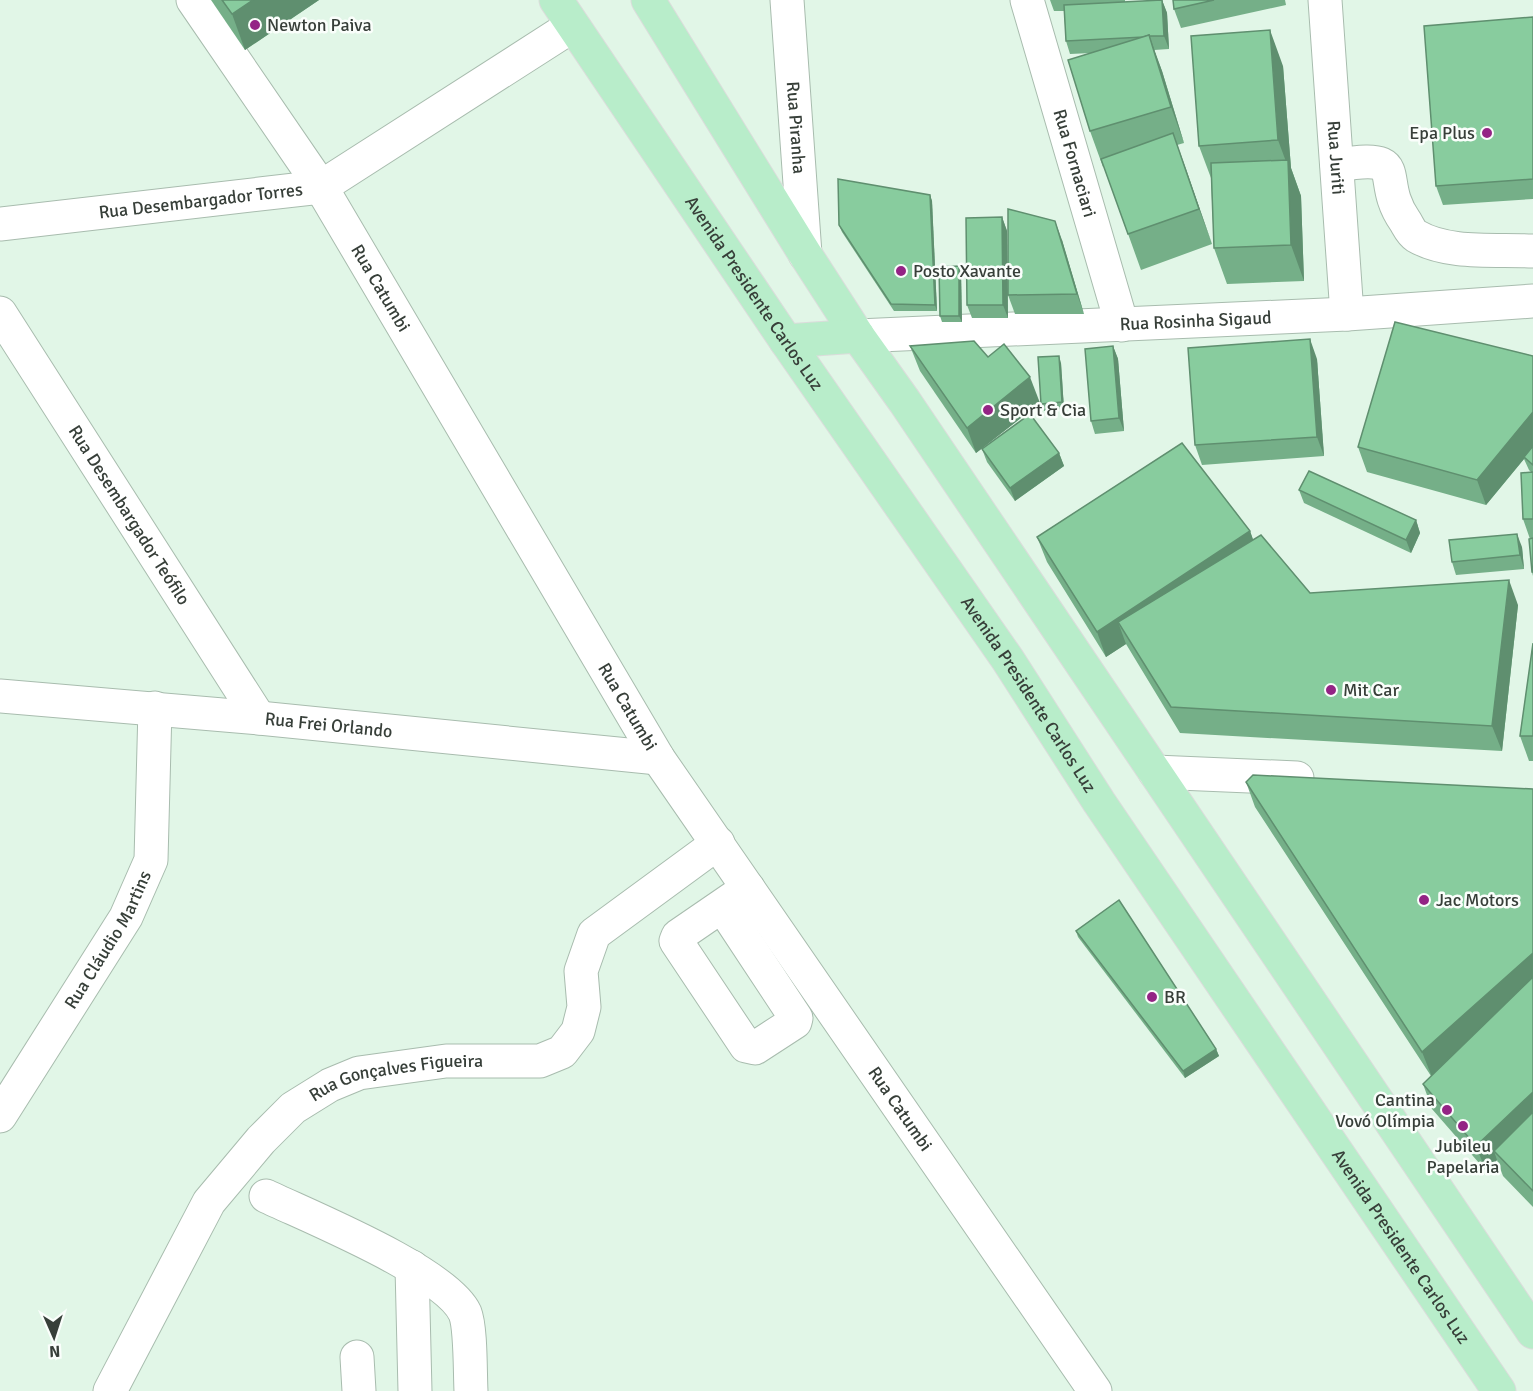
<svg xmlns="http://www.w3.org/2000/svg" width="1533" height="1391" viewBox="0 0 1533 1391" font-family="Signika,sans-serif">
<rect width="100%" height="100%" fill="#e1f6e7"/>
<g fill="none" stroke-linecap="round" stroke-linejoin="round">
<g stroke="#a8bcae" stroke-width="35">
<g id="minor">
<path id="s1" d="M193,0L321,187L658,758L1095,1391"/>
<path id="s2" d="M787,0L805,254"/>
<path id="s3" d="M1027,0L1122,325"/>
<path id="s4" d="M1325,0L1347,314"/>
<path d="M1337,165C1414,153 1374,177 1405,221C1408,226 1411,233 1416,236C1448,255 1496,249 1533,251"/>
<path id="s5" d="M0,224L321,187L572,26"/>
<path id="s6" d="M0,313L259,718"/>
<path id="s7" d="M858,336L1347,314L1533,301"/>
<path id="s8" d="M0,696L259,718L658,758"/>
<path d="M1155,772L1297,778"/>
<path d="M722,906L796,1018L795,1022L755,1048L746,1046L676,941L678,936L748,888"/>
<path id="s9" d="M0,1116L126,917L151,860L155,708"/>
<path d="M266,1196C310,1217 446,1272 465,1313C471,1328 470,1373 471,1391"/>
<path d="M412,1267L415,1391"/>
<path d="M357,1357L359,1391"/>
<path id="s10" d="M110,1391L209,1202L261,1140L293,1108L330,1085L359,1073L446,1061H540L562,1052L578,1031L584,1007L581,971L594,934L718,843"/>
</g>
</g>
<g stroke="#dbdcdb" stroke-width="35">
<g id="major">
<path id="s11" d="M556,0L786,341L1008,660L1099,802L1499,1391"/>
<path d="M648,0L805,254L858,336L905,402L1533,1332"/>
<path d="M786,341L858,336"/>
</g>
</g>
<use href="#minor" stroke="#fff" stroke-width="33"/>
<use href="#major" stroke="#b8edca" stroke-width="33"/>
</g>
<g fill="#75af88">
<path d="M211,0H319L245,50Z"/>
<path d="M1050,0H1125V2L1162,0L1167,13L1169,49L1154,50L1162,71L1184,143L1177,145L1212,244L1141,270L1104,167H1103L1090,131L1091,53L1070,54L1066,41L1064,11H1054Z"/>
<path d="M1173,0H1285L1286,5L1181,28L1174,9Z"/>
<path d="M1533,17V199L1443,205L1436,186Z"/>
<path d="M1283,66L1291,168L1301,196L1304,281L1227,284L1214,248L1211,178L1199,146Z"/>
<path d="M930,195L932,201L937,311H894L842,232L839,225Z"/>
<path d="M1002,217L1007,231L1008,318H972L967,305Z"/>
<path d="M1062,240L1084,314H1015L1008,295Z"/>
<path d="M961,273L962,322H942L940,316Z"/>
<path d="M910,346L988,357L1040,403L976,453L920,371Z"/>
<path d="M1113,346L1118,359L1124,431L1095,434L1091,421Z"/>
<path d="M1533,356V576L1532,572L1530,539L1523,519L1531,472L1529,470L1524,459L1486,505L1367,472L1358,447Z"/>
<path d="M1317,359L1324,456L1202,465L1195,445Z"/>
<path d="M1061,363L1064,409L1044,411L1041,404Z"/>
<path d="M982,449L1059,453L1064,466L1015,501L987,462Z"/>
<path d="M1299,490L1416,520L1420,533L1411,553L1304,503Z"/>
<path d="M1250,531L1253,540L1310,593L1518,605L1502,751L1180,733L1126,644L1106,657L1047,562L1037,537Z"/>
<path d="M1522,547L1524,569L1456,575L1452,562Z"/>
<path d="M1533,643V761H1529L1520,736Z"/>
<path d="M1246,782L1533,789V1207L1503,1176L1497,1160L1486,1171L1432,1109L1423,1084L1431,1076L1255,807Z"/>
<path d="M1076,931L1216,1049L1219,1056L1185,1078L1078,937Z"/>
</g>
<g fill="#5f8f6f">
<path d="M253,0H319L245,50L232,14Z"/>
<path d="M1162,0L1167,13L1169,49L1164,36Z"/>
<path d="M1270,30L1283,66L1291,168L1301,196L1304,281L1291,245L1288,167L1278,140Z"/>
<path d="M1149,35L1162,71L1184,143L1171,107Z"/>
<path d="M1173,133L1186,169L1212,244L1199,209Z"/>
<path d="M930,195L932,201L937,311L935,305Z"/>
<path d="M1002,217L1007,231L1008,318L1003,305Z"/>
<path d="M1055,221L1062,240L1084,314L1077,294Z"/>
<path d="M959,266L961,273L962,322L959,316Z"/>
<path d="M1310,339L1317,359L1324,456L1317,437Z"/>
<path d="M1113,346L1118,359L1124,431L1119,418Z"/>
<path d="M1059,356L1061,363L1064,409L1062,402Z"/>
<path d="M1030,377L1040,403L976,453L967,428Z"/>
<path d="M1533,412V448L1486,505L1477,480Z"/>
<path d="M1059,453L1064,466L1015,501L1010,488Z"/>
<path d="M1416,520L1420,533L1411,553L1406,540Z"/>
<path d="M1250,531L1259,556L1118,622L1126,644L1106,657L1097,632Z"/>
<path d="M1517,534L1522,547L1524,569L1520,555Z"/>
<path d="M1509,580L1518,605L1502,751L1492,726Z"/>
<path d="M1533,953V986L1432,1077L1422,1052Z"/>
<path d="M1216,1049L1219,1056L1185,1078L1183,1071Z"/>
<path d="M1533,1092V1126L1494,1151L1497,1160L1486,1171L1476,1146Z"/>
</g>
<g fill="#88cc9e" stroke="#5f8f6f" stroke-width="1.5">
<path d="M222,0H253L232,14Z"/>
<path d="M1162,0L1164,36H1149V35L1144,37L1066,41L1064,5Z"/>
<path d="M1173,0H1214L1174,9Z"/>
<path d="M1533,17V179L1436,186L1424,26Z"/>
<path d="M1270,30L1278,140L1199,146L1191,36Z"/>
<path d="M1149,35L1171,107L1090,131L1068,60Z"/>
<path d="M1173,133L1199,209L1128,234L1101,159Z"/>
<path d="M1288,160L1291,245L1214,248L1211,163Z"/>
<path d="M838,179L930,195L935,305L891,304L839,225Z"/>
<path d="M1008,209L1055,221L1077,294L1008,295Z"/>
<path d="M1002,217L1003,305H967L966,218Z"/>
<path d="M959,266V316H940L939,267Z"/>
<path d="M1395,322L1533,356V412L1477,480L1358,447Z"/>
<path d="M1310,339L1317,437L1195,445L1188,348Z"/>
<path d="M974,341L988,357L1004,344L1030,377L967,428L910,346Z"/>
<path d="M1113,346L1119,418L1091,421L1085,349Z"/>
<path d="M1059,356L1062,402L1041,404L1038,357Z"/>
<path d="M1030,414L1059,453L1010,488L982,449Z"/>
<path d="M1182,443L1250,531L1097,632L1037,537Z"/>
<path d="M1533,446V465L1524,457Z"/>
<path d="M1309,471L1416,520L1406,540L1299,490Z"/>
<path d="M1533,472V519H1523L1521,473Z"/>
<path d="M1517,534L1520,555L1452,562L1449,540Z"/>
<path d="M1261,535L1310,593L1509,580L1492,726L1171,707L1118,622Z"/>
<path d="M1533,538V572H1532L1529,539Z"/>
<path d="M1533,643V736H1520Z"/>
<path d="M1253,775L1533,789V953L1422,1052L1246,782Z"/>
<path d="M1119,900L1216,1049L1183,1071L1076,931Z"/>
<path d="M1533,977V1092L1476,1146L1423,1084Z"/>
<path d="M1533,1112V1191L1494,1151Z"/>
</g>
<g fill="#942485" stroke="#fafefb" stroke-width="2">
<circle cx="255" cy="25" r="6"/>
<circle cx="1487" cy="133" r="6"/>
<circle cx="901" cy="271" r="6"/>
<circle cx="988" cy="410" r="6"/>
<circle cx="1331" cy="690" r="6"/>
<circle cx="1424" cy="900" r="6"/>
<circle cx="1152" cy="997" r="6"/>
<circle cx="1447" cy="1110" r="6"/>
<circle cx="1463" cy="1126" r="6"/>
</g>
<g text-anchor="middle" stroke-width="5" stroke-linejoin="round" paint-order="stroke">
<g font-size="18" fill="#373f39" stroke="#fafefb" text-anchor="start">
<text x="267" y="31">Newton Paiva</text>
<text x="1475" y="139" text-anchor="end">Epa Plus</text>
<text x="913" y="277">Posto Xavante</text>
<text x="1000" y="416">Sport &amp; Cia</text>
<text x="1343" y="696">Mit Car</text>
<text x="1436" y="906">Jac Motors</text>
<text x="1164" y="1003">BR</text>
<text x="1435" y="1106" text-anchor="end">Cantina<tspan x="1435" dy="21">Vovó Olímpia</tspan></text>
<text x="1463" y="1152" text-anchor="middle">Jubileu<tspan x="1463" dy="21">Papelaria</tspan></text>
</g>
<g font-size="18" fill="#373f39" stroke="#fafefb">
<text dy="6" stroke="none"><textPath href="#s2" startOffset="128">Rua Piranha</textPath></text>
<text dy="6" stroke="none"><textPath href="#s4" startOffset="158">Rua Juriti</textPath></text>
<text dy="6" stroke="none"><textPath href="#s3" startOffset="170">Rua Fornaciari</textPath></text>
<text dy="6" stroke="none"><textPath href="#s5" startOffset="202">Rua Desembargador Torres</textPath></text>
<text dy="6" stroke="none"><textPath href="#s1" startOffset="344">Rua Catumbi</textPath></text>
<text dy="6" stroke="none"><textPath href="#s11" startOffset="354">Avenida Presidente Carlos Luz</textPath></text>
<text dy="6" stroke="none"><textPath href="#s7" startOffset="338">Rua Rosinha Sigaud</textPath></text>
<text dy="6" stroke="none"><textPath href="#s6" startOffset="240">Rua Desembargador Teófilo</textPath></text>
<text dy="6" stroke="none"><textPath href="#s11" startOffset="840">Avenida Presidente Carlos Luz</textPath></text>
<text dy="6" stroke="none"><textPath href="#s1" startOffset="830">Rua Catumbi</textPath></text>
<text dy="6" stroke="none"><textPath href="#s8" startOffset="330">Rua Frei Orlando</textPath></text>
<text dy="6" stroke="none"><textPath href="#s9" startOffset="207">Rua Cláudio Martins</textPath></text>
<text dy="6" stroke="none"><textPath href="#s10" startOffset="450">Rua Gonçalves Figueira</textPath></text>
<text dy="6" stroke="none"><textPath href="#s1" startOffset="1316">Rua Catumbi</textPath></text>
<text dy="6" stroke="none"><textPath href="#s11" startOffset="1506">Avenida Presidente Carlos Luz</textPath></text>
</g>
</g>
<g transform="translate(54 1337) rotate(177)" stroke="#fafefb" stroke-width="4.5" paint-order="stroke">
<path d="M0-4.5L10 22L0 15L-10 22Z" fill="#373f39"/>
<text y="-9" font-size="16" font-weight="bold" text-anchor="middle" fill="#373f39">N</text>
</g>
</svg>
